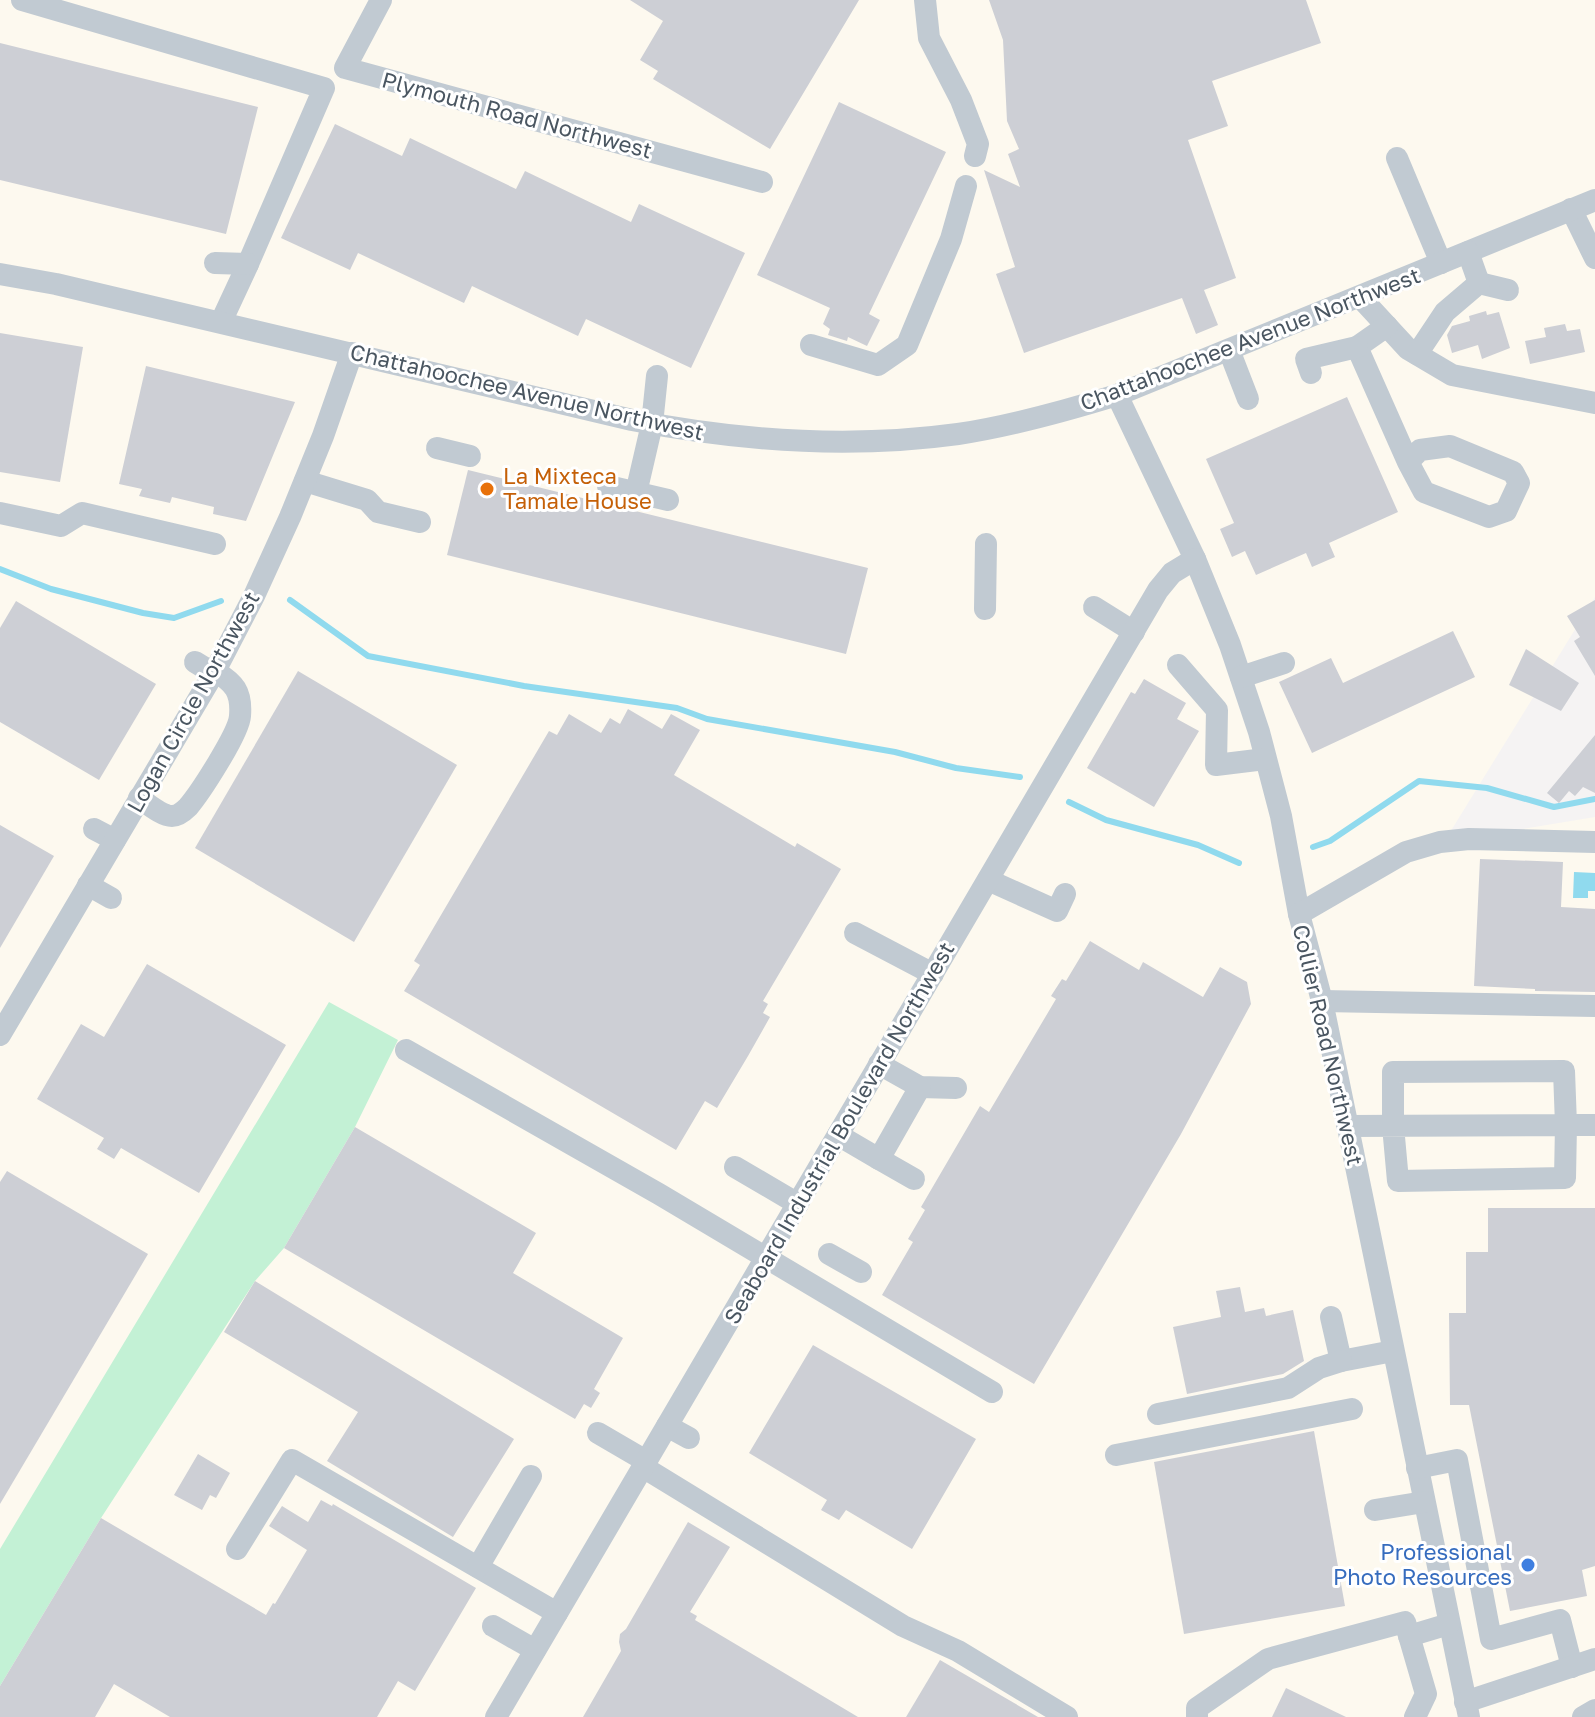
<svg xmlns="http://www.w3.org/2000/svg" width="1595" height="1717" viewBox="0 0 1595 1717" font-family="'Golos Text',sans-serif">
<rect width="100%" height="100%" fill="#f5f3f3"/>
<path fill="#fdf9ef" d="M0,0H1595V597L1444,842L1595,817V1717H0Z"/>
<path fill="#c3f1d5" d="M329,1002L398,1040L355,1127L284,1248L255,1281L101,1518L0,1686V1549Z"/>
<path fill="#90daee" d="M1574,872L1595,873V891H1588V898H1573Z"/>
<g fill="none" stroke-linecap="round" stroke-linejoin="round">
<g stroke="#90daee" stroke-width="6">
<path d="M0,569L51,589L143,613L174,618L221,601"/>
<path d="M290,600L368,656L524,686L677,708L707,719L895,752L956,768L1020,777"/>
<path d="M1069,802L1106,820L1198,845L1239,863"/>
<path d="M1313,847L1330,841L1419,781L1487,788L1554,807L1595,799"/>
</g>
</g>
<g fill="#cdcfd5">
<path d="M630,0H859L770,149L653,79L658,71L640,60L663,21Z"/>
<path d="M989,0H1306L1321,43L1212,81L1228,126L1188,140L1236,278L1204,290L1218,325L1196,334L1182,298L1024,353L996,274L1015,267L984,170L1020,187L1008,154L1019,149L1007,121L1003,40Z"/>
<path d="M0,43L258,107L226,234L0,180Z"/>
<path d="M839,102L946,152L869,314L880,320L867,346L848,337L847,341L828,335L830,329L823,324L830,308L757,275Z"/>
<path d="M335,124L402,156L410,138L516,189L525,171L631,222L639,204L745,253L691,368L586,319L578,336L472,286L464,303L358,253L350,270L281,238Z"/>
<path d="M1486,311L1487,315L1499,312L1510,348L1482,359L1478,345L1452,353L1447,335L1452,326L1470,321L1469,316Z"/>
<path d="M1565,324L1567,331L1580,329L1585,352L1530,364L1525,341L1546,337L1544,328Z"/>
<path d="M0,333L83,347L60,482L0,472Z"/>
<path d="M146,366L295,402L246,521L213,514L214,507L172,497L170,503L139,496L142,489L119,484Z"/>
<path d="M1347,397L1398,512L1329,543L1335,557L1312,567L1306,553L1256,575L1245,551L1232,557L1220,529L1234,523L1206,459Z"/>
<path d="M468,470L868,568L846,654L447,555Z"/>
<path d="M1595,600V676L1574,641L1580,637L1567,616Z"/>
<path d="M16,601L156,684L99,780L0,722V628Z"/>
<path d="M1453,631L1475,677L1312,753L1279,682L1331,658L1343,683Z"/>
<path d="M1526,649L1579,683L1561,711L1509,685Z"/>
<path d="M298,671L457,765L354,942L195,848Z"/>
<path d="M1144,679L1186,703L1177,719L1199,731L1154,807L1087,768L1131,692L1135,694Z"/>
<path d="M628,709L662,729L671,714L700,730L674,775L795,847L797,843L841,869L763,1001L768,1004L763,1013L770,1017L748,1056L717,1108L705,1101L676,1150L404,991L420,965L414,961L549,731L557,735L569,714L601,733L610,718L620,724Z"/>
<path d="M1595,735V793L1583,787L1575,796L1569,791L1559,803L1547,793Z"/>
<path d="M0,825L54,856L0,948Z"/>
<path d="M1480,859L1563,862L1561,907L1595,909V992L1535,991V989L1474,986Z"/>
<path d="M1090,941L1139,970L1143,962L1203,997L1220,967L1247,982L1251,1004L1181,1134L1034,1384L882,1295L913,1242L908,1239L925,1210L921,1207L980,1106L989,1112L1056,999L1051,996L1062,979L1066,981Z"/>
<path d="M147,964L286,1045L199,1193L121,1148L114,1159L97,1149L104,1138L37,1099L81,1024L104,1037Z"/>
<path d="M355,1127L536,1233L513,1273L623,1338L594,1389L600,1393L591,1408L584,1404L575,1419L284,1248Z"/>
<path d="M7,1171L148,1254L0,1504V1182Z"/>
<path d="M1488,1208H1595V1566L1582,1570L1587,1596L1510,1611L1469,1405H1450L1449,1313H1466V1252H1488Z"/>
<path d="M255,1281L514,1439L453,1537L327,1461L358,1412L224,1332Z"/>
<path d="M1240,1287L1245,1312L1264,1308L1266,1316L1293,1310L1304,1361L1283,1374L1187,1394L1173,1327L1221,1317L1216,1291Z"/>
<path d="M813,1345L976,1439L912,1549L846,1510L839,1520L821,1510L827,1500L749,1453Z"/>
<path d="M1314,1431L1345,1606L1184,1634L1154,1462Z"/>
<path d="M198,1454L230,1473L216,1498L210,1495L202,1510L174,1495Z"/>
<path d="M321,1500L332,1506L333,1504L476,1588L415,1691L398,1681L377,1717H170L114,1684L95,1717H0V1686L101,1518L266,1615L273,1603L275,1604L307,1550L269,1526L282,1506L308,1522Z"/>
<path d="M688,1522L730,1547L690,1612L697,1616L695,1620L858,1717H583L621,1651L619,1642L620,1634L626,1629Z"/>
<path d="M940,1660L1038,1717H906Z"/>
<path d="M1286,1688L1346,1717H1272Z"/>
</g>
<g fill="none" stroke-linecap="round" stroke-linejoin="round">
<g stroke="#c1cad2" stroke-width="22">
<path d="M22,0L324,88L248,264L221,322"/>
<path d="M381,0L345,68L762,182"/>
<path d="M925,0L929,38L961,100L978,144L975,156"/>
<path d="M1397,158L1441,263"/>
<path d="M1571,209L1595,258"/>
<path d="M215,263L248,264"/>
<path d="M0,274L56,284L632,420C739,441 849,449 958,434C1012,426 1065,411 1117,395L1595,200"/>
<path d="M1479,283L1508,290"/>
<path d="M1360,297L1408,349L1452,375L1595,403"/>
<path d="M1387,326L1357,347L1408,462L1424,492L1489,517L1506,511L1519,483L1513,472L1450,446L1420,450L1408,462"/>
<path d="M811,345L878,365L907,345L951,239L966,186"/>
<path d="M1229,350L1248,399"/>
<path d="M1417,354L1445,312L1479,283L1468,252"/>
<path d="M1311,373L1306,359L1357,347"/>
<path d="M1117,395L1195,559L1230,645L1259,732L1281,816L1299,914L1322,1001L1469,1717"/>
<path d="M437,448L470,456"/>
<path d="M305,481L367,500L378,512L420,522"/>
<path d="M608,486L668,500"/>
<path d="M636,493L652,424L657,376"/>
<path d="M0,513L61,526L82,513L215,544"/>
<path d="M1094,607L1134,632"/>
<path d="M985,609L986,544"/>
<path d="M195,662L213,673"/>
<path d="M1178,665L1217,710L1216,765L1265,759"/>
<path d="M1241,677L1284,663"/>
<path d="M139,798C148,804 162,816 172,816C178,816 184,811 188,807C200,793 239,733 240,716C242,691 234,683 215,671"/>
<path d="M94,829L115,840"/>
<path d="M988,880L1057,911L1065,894"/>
<path d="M88,885L111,898"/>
<path d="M1299,914L1406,852L1440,842L1469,839L1595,842"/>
<path d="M855,933L933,974"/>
<path d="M1322,1001L1595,1006"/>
<path d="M0,1035L215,671L254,596L290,517L323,436L352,353"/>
<path d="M406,1050L659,1194L992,1392"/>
<path d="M879,1064L920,1087L956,1088"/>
<path d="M1347,1126L1566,1125L1565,1178L1398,1181L1393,1126V1072L1564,1071L1566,1125H1595"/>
<path d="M838,1135L879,1159"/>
<path d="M735,1167L798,1204"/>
<path d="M914,1179L879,1159L920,1087"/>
<path d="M829,1254L861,1272"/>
<path d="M1331,1317L1341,1361L1393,1351"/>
<path d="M1158,1414L1288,1388L1319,1368L1341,1361"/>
<path d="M667,1426L689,1438"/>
<path d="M598,1433L646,1461"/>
<path d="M1116,1455L1352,1409"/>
<path d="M643,1467L903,1626L958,1651L1067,1717"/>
<path d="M1417,1468L1457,1460L1491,1639L1560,1620L1572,1667"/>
<path d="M1375,1510L1424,1502"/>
<path d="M237,1549L292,1460L557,1613"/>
<path d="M478,1567L531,1476"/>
<path d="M493,1626L535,1650"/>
<path d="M1409,1636L1449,1624"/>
<path d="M1465,1702L1595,1659"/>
<path d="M496,1717L1158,590L1172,573L1195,559"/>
<path d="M1197,1717V1708L1268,1659L1405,1622L1426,1694L1415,1717"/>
<path d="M1583,1717L1595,1710"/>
</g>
</g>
<circle fill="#e8710a" stroke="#fff" stroke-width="3" cx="487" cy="489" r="8"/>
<circle fill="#3f7fe0" stroke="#fff" stroke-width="3" cx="1528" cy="1565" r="8"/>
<g text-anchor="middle" stroke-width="6" stroke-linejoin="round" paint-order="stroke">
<g font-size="22" fill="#4a5661" stroke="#fff">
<text transform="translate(517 115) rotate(15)" y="8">Plymouth Road Northwest</text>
<text transform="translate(1250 339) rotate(-21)" y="8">Chattahoochee Avenue Northwest</text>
<text transform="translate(527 392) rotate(13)" y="8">Chattahoochee Avenue Northwest</text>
<text transform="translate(193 702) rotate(-61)" y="8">Logan Circle Northwest</text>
<text transform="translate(1328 1045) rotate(77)" y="8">Collier Road Northwest</text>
<text transform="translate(839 1133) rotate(-60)" y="8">Seaboard Industrial Boulevard Northwest</text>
</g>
<g font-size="22" fill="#c56008" stroke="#fff" text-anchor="start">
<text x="503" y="484">La Mixteca<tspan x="503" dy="25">Tamale House</tspan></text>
</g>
<g font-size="22" fill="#366cbe" stroke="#fff" text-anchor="end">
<text x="1512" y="1560">Professional<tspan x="1512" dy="25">Photo Resources</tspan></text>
</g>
</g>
</svg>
